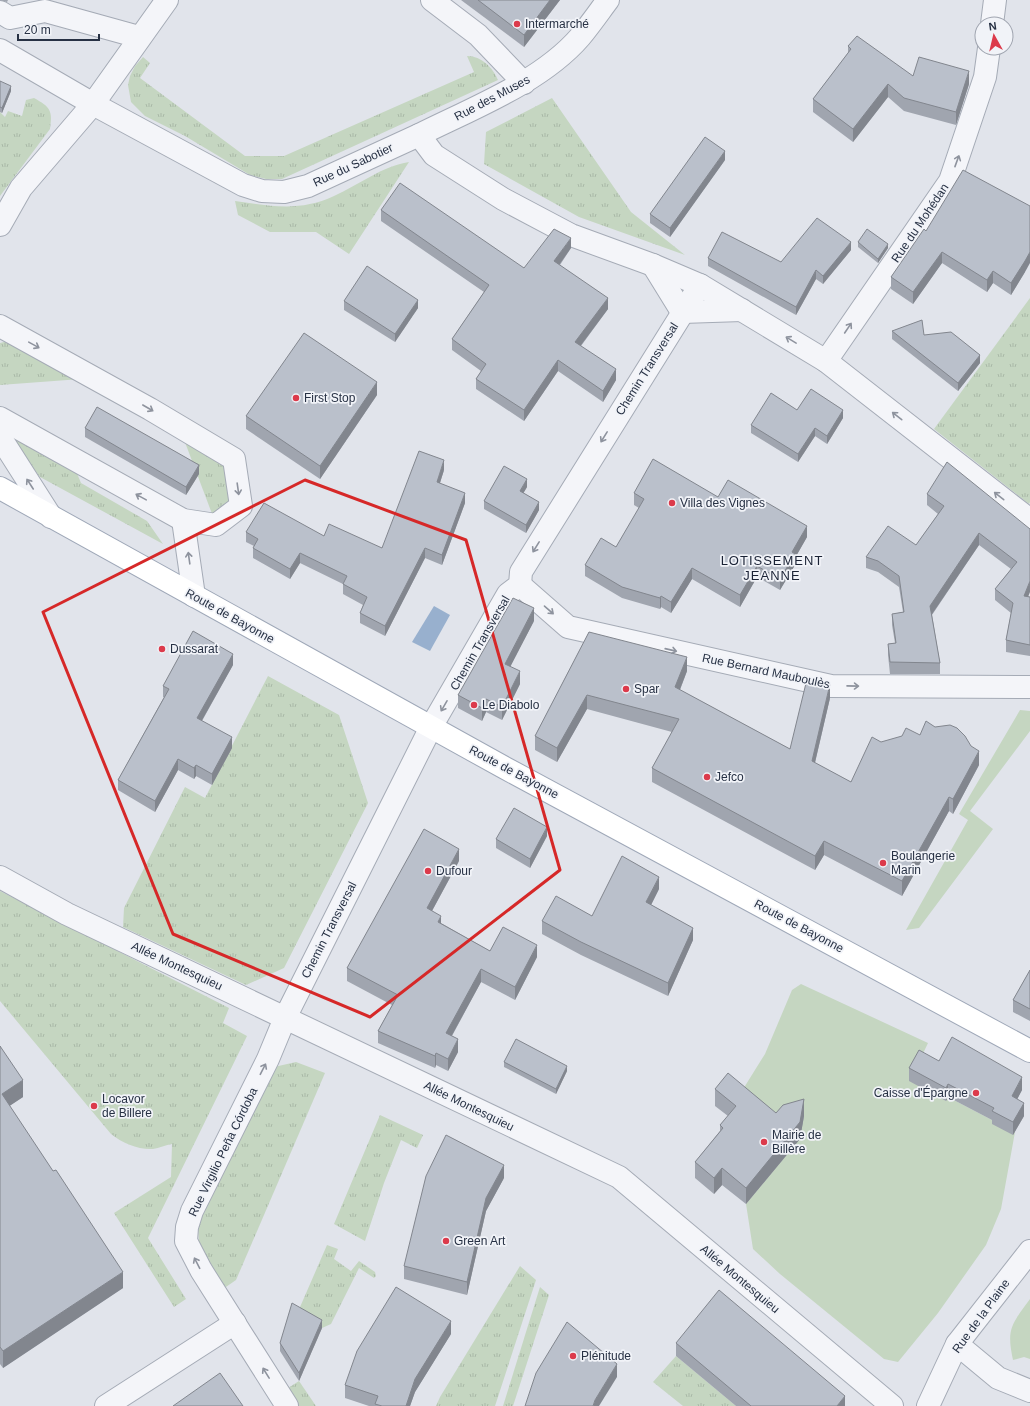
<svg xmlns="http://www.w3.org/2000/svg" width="1030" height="1406" viewBox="0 0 1030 1406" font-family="Arial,sans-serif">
<defs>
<pattern id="grass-tufts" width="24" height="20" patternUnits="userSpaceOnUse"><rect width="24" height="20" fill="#c5d6c1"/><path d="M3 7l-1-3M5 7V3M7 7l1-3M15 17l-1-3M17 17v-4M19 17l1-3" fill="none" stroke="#a9b8a7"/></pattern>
</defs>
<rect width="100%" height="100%" fill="#e1e4eb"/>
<g fill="url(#grass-tufts)">
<path d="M467,56C482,56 493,68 498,80L282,179H266L250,175L185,136L145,116L131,102L128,85L130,76L135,66L143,57L150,63L140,78L245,156H284L474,72Z"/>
<path d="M34,98C50,107 53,110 50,129L0,196V112L5,117L8,111L22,116L26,100Z"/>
<path d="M552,98L631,212L685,255L579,217L484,164L486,132Z"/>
<path d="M409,162L349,254L316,232H270L238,215L235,201C271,206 300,212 334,196C359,185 382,166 409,162Z"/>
<path d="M1030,298V502L1029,504L934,429Z"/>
<path d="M12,340L81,379L0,385V343Z"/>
<path d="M6,429L76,471L81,483L147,521L163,544L40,477L18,448Z"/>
<path d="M183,437L229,469L234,502L214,519Z"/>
<path d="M268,676L339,715L368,803L284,968L246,985L123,927L124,908L185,787L205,798Z"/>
<path d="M0,891L229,1008L223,1023L247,1036L148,1238L186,1299L174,1307L114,1213L171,1177L172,1144C166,1145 159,1148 153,1149C139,1150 122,1143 111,1134L0,1001Z"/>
<path d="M296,1062L325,1073L236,1280L223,1289L203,1256L199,1242L198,1228L205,1206L274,1067Z"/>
<path d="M380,1115L423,1135L417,1148L401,1140L384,1183L365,1241L334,1224Z"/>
<path d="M327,1245L338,1249L334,1259L351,1271L359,1261L375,1272L376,1276L374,1278L359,1268L331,1324L322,1328L297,1314Z"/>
<path d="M520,1266L536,1280L495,1406H436L440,1397Z"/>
<path d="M540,1287L549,1295L513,1406H503Z"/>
<path d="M676,1356L736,1406H683L653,1382Z"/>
<path d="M299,1381L316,1406H295L285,1390Z"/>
</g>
<g fill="#c5d6c1">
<path d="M1020,710L1030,711V731L970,811L993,829L919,928L906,930L968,820L959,814Z"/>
<path d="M801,984L928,1043L919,1062L946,1101L948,1097L1015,1132L1001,1209L986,1245L938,1313L898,1362L884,1359L780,1274L753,1249L746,1204L801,1137L744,1103L745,1086L765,1054L792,990Z"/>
<path d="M1030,1299V1359L1024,1357L1013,1360C1006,1328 1012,1324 1030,1299Z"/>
</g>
<path fill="#98b0ce" d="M434,606L450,615L430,651L412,642Z"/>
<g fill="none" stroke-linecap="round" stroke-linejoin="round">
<g stroke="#a5abb6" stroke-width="24">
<g id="minor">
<path d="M432,0L478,35L524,83"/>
<path d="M0,12L10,18L45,11L139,37"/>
<path d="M992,24L995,0"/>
<path d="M0,50L93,104L243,185L262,191L284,192L308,186L419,135L434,155L503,199L571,235L653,265L700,285L826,361L1030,520"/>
<path d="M419,135C473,108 541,82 580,37C590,25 599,12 608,0"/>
<path d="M0,225L21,188L93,104L167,0"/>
<path d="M653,265L682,312L742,310"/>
<path d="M0,326L150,409L234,459L241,506L216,525L183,520L0,418"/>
<path d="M826,361L950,181L985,77L989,48"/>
<path d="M0,437L51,517"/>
<path d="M183,520L194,596"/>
<path d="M520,585L568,627L831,686L1030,687"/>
<path d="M0,877L67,914L619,1177L892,1406"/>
<path d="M957,1344L998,1378L1030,1391"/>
<path d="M106,1406L235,1323"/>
<path d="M287,1406L201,1270L186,1241L187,1227L192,1211L268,1059L285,1018L431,727L508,594L520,585L521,572L700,285"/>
<path d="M928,1406L957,1344L1030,1251"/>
</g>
</g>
<g stroke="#9fa8b8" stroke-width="24">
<path id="major" d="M0,488L505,768L1030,1051"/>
</g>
<use href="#minor" stroke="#f4f5f9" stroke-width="22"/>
<use href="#major" stroke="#fff" stroke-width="22"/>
</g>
<g fill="#a0a5af">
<path d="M0,0H8L7,2Z"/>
<path d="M461,0H560L524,47Z"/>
<path d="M848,46L913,76L969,84L956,125L904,111L888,97L853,142L813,112V99L848,53Z"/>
<path d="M0,81L11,91L2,113L0,112Z"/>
<path d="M725,160L670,237L650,223V214Z"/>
<path d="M381,210L524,268L571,248L560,265L608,309L581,346L616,380L603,402L558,371L524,421L476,389V379L481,371L452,350V339L484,292L381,221Z"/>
<path d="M926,231L1025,272L1011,295L993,283L987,292L942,263L913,304L891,289V277Z"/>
<path d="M858,242L888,248L878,263L858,247Z"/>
<path d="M851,250L823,284L816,279L796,315L708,266V258L781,262Z"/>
<path d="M344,301L418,308L395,342L344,310Z"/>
<path d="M892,331L980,363L958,391L892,339Z"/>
<path d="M377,395L320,479L246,429V416Z"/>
<path d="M797,410L843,418L827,444L815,436L798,462L751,433V425Z"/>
<path d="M85,428L199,474L186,495L85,437Z"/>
<path d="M444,470L440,483L465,503L442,565L425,558L385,636L360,623V613L363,605L343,594V584L300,563L290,579L253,558V548L254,546L246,542V532L324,536L382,548Z"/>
<path d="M527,487L523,493L539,510L526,533L484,509V501Z"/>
<path d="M634,493L718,497L807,537L795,558V565L780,590L757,577L740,607L692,579L671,613L661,607L660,609L622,598L585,576V565L616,547L639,508L634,505Z"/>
<path d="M927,494L1030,529L1028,596L1030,597V656L1006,652V640L1011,613L995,600V589L1011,569L979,545L932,615L940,663V674H890L888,655V644L895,643L892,625V614L903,612L899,587L878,572L866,568V557L916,545L938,514L927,505Z"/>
<path d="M534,621L510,666L520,684L502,720L486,712L482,721L458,708V695Z"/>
<path d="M589,632L687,671L680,690L790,749L830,698L815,763L851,782L881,742L979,765L953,814L949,811L902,896L824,855L815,870L652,782V768L672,732L587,709L557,762L535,750V736Z"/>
<path d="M233,665L202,721L232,748L212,785L196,776L194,779L178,770L155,812L118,790V780L164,697H163V686Z"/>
<path d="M547,836L530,868L496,848V839Z"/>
<path d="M459,861L432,911L441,923L490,951L537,957L515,1000L481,982L452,1036L458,1052L448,1071L436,1065L435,1068L378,1043V1031L392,1005L347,981V968Z"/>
<path d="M659,889L651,905L693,940L668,996L581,955L542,934V921L592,916Z"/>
<path d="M1030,970V1021L1013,1012V1000Z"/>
<path d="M0,1046L23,1097L9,1106L123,1288L3,1368L0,1364Z"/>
<path d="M939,1061L1022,1090L1017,1099L1024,1116L1013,1135L992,1124V1120L948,1097L946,1101L909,1081V1068Z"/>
<path d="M504,1062L567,1071L556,1094L504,1067Z"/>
<path d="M715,1089L776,1113L804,1116L800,1139L746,1204L722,1185L714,1194L695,1178V1162L720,1131V1125L728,1116L715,1106Z"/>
<path d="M504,1178L486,1211L467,1295L404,1279V1266Z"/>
<path d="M322,1328L299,1381L280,1351V1343Z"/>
<path d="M451,1334L415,1392L410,1406H369L345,1398V1385Z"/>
<path d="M676,1343L845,1406H736L676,1356Z"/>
</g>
<g fill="#82868e">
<path d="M550,0H560L524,47V35Z"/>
<path d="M969,71V84L956,125V112Z"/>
<path d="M888,84V97L853,142V129Z"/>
<path d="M11,86V91L2,113V108Z"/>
<path d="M725,151V160L670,237V228Z"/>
<path d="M571,238V248L554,272V261Z"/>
<path d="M851,242V250L823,284V276Z"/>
<path d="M888,244V248L878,263V259Z"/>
<path d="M942,252V263L913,304V292Z"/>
<path d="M1030,252V263L1025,272L1011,295V283Z"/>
<path d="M816,270V279L796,315V307Z"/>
<path d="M993,271V283L987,292V280Z"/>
<path d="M608,298V309L575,353V342Z"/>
<path d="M418,300V308L395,342V334Z"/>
<path d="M980,355V363L958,391V383Z"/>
<path d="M558,360V371L524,421V410Z"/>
<path d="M616,369V380L603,402V391Z"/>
<path d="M377,382V395L320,479V466Z"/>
<path d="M843,410V418L827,444V436Z"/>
<path d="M815,428V436L798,462V454Z"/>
<path d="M444,460V470L437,492V482Z"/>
<path d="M199,465V474L186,495V487Z"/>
<path d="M527,479V487L520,499V491Z"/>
<path d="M465,493V503L442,565V555Z"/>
<path d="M539,502V510L526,533V525Z"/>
<path d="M807,526V537L795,558V565L780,590V579L792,552Z"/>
<path d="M979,533V545L930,617V606Z"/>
<path d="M425,548V558L385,636V626Z"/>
<path d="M300,553V563L290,579V569Z"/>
<path d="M757,566V577L740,607V595Z"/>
<path d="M692,568V579L671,613V602Z"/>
<path d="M1030,581V592L1024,607V596Z"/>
<path d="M661,596V607L660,609V598Z"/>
<path d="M534,608V621L505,677V664Z"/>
<path d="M233,654V665L197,729V718Z"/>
<path d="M687,657V671L675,702V687Z"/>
<path d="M520,671V684L502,720V707Z"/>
<path d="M830,684V698L812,775V761Z"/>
<path d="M587,695V709L557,762V748Z"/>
<path d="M486,699V712L482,721V708Z"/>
<path d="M232,737V748L212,785V774Z"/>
<path d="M979,751V765L953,814V799Z"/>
<path d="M178,759V770L155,812V801Z"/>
<path d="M196,765V776L194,779V768Z"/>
<path d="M949,797V811L902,896V881Z"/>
<path d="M547,827V836L530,868V859Z"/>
<path d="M824,841V855L815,870V856Z"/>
<path d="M459,849V861L427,920V908Z"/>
<path d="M659,877V889L646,915V902Z"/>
<path d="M441,916V929L438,922Z"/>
<path d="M693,928V940L668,996V983Z"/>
<path d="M537,945V957L515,1000V987Z"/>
<path d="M481,969V982L446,1046V1033Z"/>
<path d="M458,1039V1052L448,1071V1059Z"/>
<path d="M436,1053V1065L435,1068V1056Z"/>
<path d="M567,1066V1071L556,1094V1089Z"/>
<path d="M1022,1077V1090L1012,1109V1096Z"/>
<path d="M23,1080V1097L2,1111V1094Z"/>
<path d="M948,1084V1097L946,1101V1088Z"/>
<path d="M804,1099V1116L800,1139L746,1204V1188Z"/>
<path d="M1024,1103V1116L1013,1135V1122Z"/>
<path d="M504,1165V1178L486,1211L467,1295V1282L486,1198Z"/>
<path d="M722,1168V1185L714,1194V1178Z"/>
<path d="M123,1272V1288L3,1368V1351Z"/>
<path d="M322,1320V1328L299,1381V1373Z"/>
<path d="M451,1321V1334L415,1392L410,1406H406L415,1379Z"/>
<path d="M617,1364V1377L599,1406H593L595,1400Z"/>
<path d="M845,1396V1406H837Z"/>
</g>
<g fill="#bac0cb" stroke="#82868e">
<path d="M478,0H550L524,35Z"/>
<path d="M857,36L913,76L919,57L969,71L956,112L904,98L888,84L853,129L813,99L851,49L848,46Z"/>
<path d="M0,81L11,86L2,108L0,107Z"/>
<path d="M705,137L725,151L670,228L650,214Z"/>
<path d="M963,170L1030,206V252L1025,261L1011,283L993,271L987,280L942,252L913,292L891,277L924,229L926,231Z"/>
<path d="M400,183L524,268L554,229L571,238L554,261L608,298L575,342L616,369L603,391L558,360L524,410L476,379L486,364L452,339L489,285L381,210Z"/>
<path d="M817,218L851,242L823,276L816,270L796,307L708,258L722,232L781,262Z"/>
<path d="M867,229L888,244L878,259L858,242Z"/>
<path d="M367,266L418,300L395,334L344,301Z"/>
<path d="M922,320L924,335L951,332L980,355L958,383L892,331Z"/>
<path d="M304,333L377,382L320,466L246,416Z"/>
<path d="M811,389L843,410L827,436L815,428L798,454L751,425L771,393L797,410Z"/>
<path d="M97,407L199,465L186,487L85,428Z"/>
<path d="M419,451L444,460L437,482L465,493L442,555L425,548L385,626L360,613L367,597L343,584L347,576L300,553L290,569L253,548L258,539L246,532L264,503L324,536L329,524L382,548Z"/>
<path d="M653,459L718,497L728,480L807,526L792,552L795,554L780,579L757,566L740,595L692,568L671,602L661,596L660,598L622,587L585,565L601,538L616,547L644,499L634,493Z"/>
<path d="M947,462L1030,529V581L1024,596L1030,597V645L1006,640L1013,603L995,589L1017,562L979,533L930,606L940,663L890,662L888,644L896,643L892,614L904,612L899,576L878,561L866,557L888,526L916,545L944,506L927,494Z"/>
<path d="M504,466L527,479L520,491L539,502L526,525L484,501Z"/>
<path d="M513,598L534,608L505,664L520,671L502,707L486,699L482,708L458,695Z"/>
<path d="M193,631L233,654L197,718L232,737L212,774L196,765L194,768L178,759L155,801L118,780L169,689L163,686Z"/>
<path d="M589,632L687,657L675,687L790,749L807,679L830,684L812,761L851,782L872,737L881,742L902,736L906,728L920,735L926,721L935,727L950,725L957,728L965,736L971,746L979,751L953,799L949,797L902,881L824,841L815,856L652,768L679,719L587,695L557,748L535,736Z"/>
<path d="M514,808L547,827L530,859L496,839Z"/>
<path d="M424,829L459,849L427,908L441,916L438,922L490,951L503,927L537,945L515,987L481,969L446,1033L458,1039L448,1059L436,1053L435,1056L378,1031L398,995L347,968Z"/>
<path d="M622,856L659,877L646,902L693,928L668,983L581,942L542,921L556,896L592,916Z"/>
<path d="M1030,970V1009L1013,1000Z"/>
<path d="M952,1037L1022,1077L1012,1096L1024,1103L1013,1122L992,1111L994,1108L948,1084L946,1088L909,1068L919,1050L939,1061Z"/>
<path d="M516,1039L567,1066L556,1089L504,1062Z"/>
<path d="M0,1046L23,1080L2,1094L53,1171L56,1170L123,1272L3,1351L0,1347Z"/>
<path d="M728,1073L776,1113L783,1105L804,1099L800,1122L746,1188L722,1168L714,1178L695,1162L723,1128L720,1125L736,1106L715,1089Z"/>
<path d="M446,1135L504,1165L486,1198L467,1282L404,1266L426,1176Z"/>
<path d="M396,1287L451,1321L415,1379L406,1406H382L375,1404L378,1396L345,1385L357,1351Z"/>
<path d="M719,1290L845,1396L837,1406H751L676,1343Z"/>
<path d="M292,1303L322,1320L299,1373L280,1343Z"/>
<path d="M567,1322L617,1364L595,1400L593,1406H525L536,1373Z"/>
<path d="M220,1373L243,1406H173Z"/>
</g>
<defs><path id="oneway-shaft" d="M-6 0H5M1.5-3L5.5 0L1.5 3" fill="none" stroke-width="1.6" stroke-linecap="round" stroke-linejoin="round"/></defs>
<g stroke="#8e939e">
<use href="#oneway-shaft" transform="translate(957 161) rotate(-70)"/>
<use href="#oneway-shaft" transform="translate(848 328) rotate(-56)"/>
<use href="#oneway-shaft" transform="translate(791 340) rotate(-149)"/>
<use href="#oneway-shaft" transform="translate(34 345) rotate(29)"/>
<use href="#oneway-shaft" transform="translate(148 408) rotate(30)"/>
<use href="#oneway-shaft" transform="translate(897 416) rotate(-142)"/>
<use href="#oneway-shaft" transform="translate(604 437) rotate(122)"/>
<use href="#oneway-shaft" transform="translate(30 484) rotate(-123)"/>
<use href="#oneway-shaft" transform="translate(238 489) rotate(82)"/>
<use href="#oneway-shaft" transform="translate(999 496) rotate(-142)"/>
<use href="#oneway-shaft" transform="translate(141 497) rotate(-151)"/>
<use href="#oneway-shaft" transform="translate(536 547) rotate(122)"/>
<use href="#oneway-shaft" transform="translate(189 558) rotate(-98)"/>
<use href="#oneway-shaft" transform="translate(549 610) rotate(41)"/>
<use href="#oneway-shaft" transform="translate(671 650) rotate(13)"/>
<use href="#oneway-shaft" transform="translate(853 686) rotate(1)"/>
<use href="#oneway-shaft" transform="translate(444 706) rotate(120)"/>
<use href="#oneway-shaft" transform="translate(263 1069) rotate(-63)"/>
<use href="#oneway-shaft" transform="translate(197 1263) rotate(-117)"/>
<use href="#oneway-shaft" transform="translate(266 1373) rotate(-122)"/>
</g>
<path fill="none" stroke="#d62828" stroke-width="3" stroke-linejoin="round" d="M305,480L466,540L560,870L370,1017L173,934L43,612Z"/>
<g fill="#dc3a4b" stroke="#f1f3f8" stroke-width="1.5">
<circle cx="517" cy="24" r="4"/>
<circle cx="296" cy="398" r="4"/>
<circle cx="672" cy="503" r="4"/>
<circle cx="162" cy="649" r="4"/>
<circle cx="626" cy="689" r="4"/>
<circle cx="474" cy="705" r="4"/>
<circle cx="707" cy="777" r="4"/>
<circle cx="883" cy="863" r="4"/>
<circle cx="428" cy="871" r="4"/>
<circle cx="976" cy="1093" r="4"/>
<circle cx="94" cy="1106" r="4"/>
<circle cx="764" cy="1142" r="4"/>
<circle cx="446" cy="1241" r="4"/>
<circle cx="573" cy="1356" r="4"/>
</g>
<g text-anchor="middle" stroke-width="3.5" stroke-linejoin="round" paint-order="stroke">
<g font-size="12" fill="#273144" stroke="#f1f3f8" text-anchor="start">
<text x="525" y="28">Intermarché</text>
<text x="304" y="402">First Stop</text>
<text x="680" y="507">Villa des Vignes</text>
<text x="170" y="653">Dussarat</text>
<text x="634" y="693">Spar</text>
<text x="482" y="709">Le Diabolo</text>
<text x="715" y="781">Jefco</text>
<text x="891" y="860">Boulangerie<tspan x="891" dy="14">Marin</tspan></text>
<text x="436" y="875">Dufour</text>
<text x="968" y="1097" text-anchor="end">Caisse d'Épargne</text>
<text x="102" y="1103">Locavor<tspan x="102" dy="14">de Billere</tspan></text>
<text x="772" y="1139">Mairie de<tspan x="772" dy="14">Billère</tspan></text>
<text x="454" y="1245">Green Art</text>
<text x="581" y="1360">Plénitude</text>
</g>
<g font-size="12" fill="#273144" stroke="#f1f3f8">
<text transform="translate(492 98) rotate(-28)" y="4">Rue des Muses</text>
<text transform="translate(353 165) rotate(-25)" y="4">Rue du Sabotier</text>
<text transform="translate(920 223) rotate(-56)" y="4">Rue du Mohédan</text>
<text transform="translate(647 369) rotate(-58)" y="4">Chemin Transversal</text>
<text transform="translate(230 616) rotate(29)" y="4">Route de Bayonne</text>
<text transform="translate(480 643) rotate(-60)" y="4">Chemin Transversal</text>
<text transform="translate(766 671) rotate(12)" y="4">Rue Bernard Mauboulès</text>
<text transform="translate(514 772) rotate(28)" y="4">Route de Bayonne</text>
<text transform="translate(799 926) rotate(28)" y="4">Route de Bayonne</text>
<text transform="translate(329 930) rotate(-63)" y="4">Chemin Transversal</text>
<text transform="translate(177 966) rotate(25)" y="4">Allée Montesquieu</text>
<text transform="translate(469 1106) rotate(26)" y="4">Allée Montesquieu</text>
<text transform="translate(223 1152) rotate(-64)" y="4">Rue Virgilio Peña Córdoba</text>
<text transform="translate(740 1279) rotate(40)" y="4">Allée Montesquieu</text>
<text transform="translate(981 1316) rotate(-54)" y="4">Rue de la Plaine</text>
</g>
<g font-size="13" letter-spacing="1" fill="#1a2235" stroke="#f1f3f8">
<text x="772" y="565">LOTISSEMENT<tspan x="772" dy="15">JEANNE</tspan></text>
</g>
</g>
<g transform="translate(994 36) rotate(352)"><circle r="19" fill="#f1f3f8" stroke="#a0a5b0"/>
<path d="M0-3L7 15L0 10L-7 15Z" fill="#dc3a4b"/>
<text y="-6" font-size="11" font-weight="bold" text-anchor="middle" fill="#273144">N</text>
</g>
<path d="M18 34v6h81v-6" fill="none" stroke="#273144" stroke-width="2"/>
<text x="24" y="34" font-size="12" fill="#273144" stroke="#f1f3f8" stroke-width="3" paint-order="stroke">20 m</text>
</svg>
